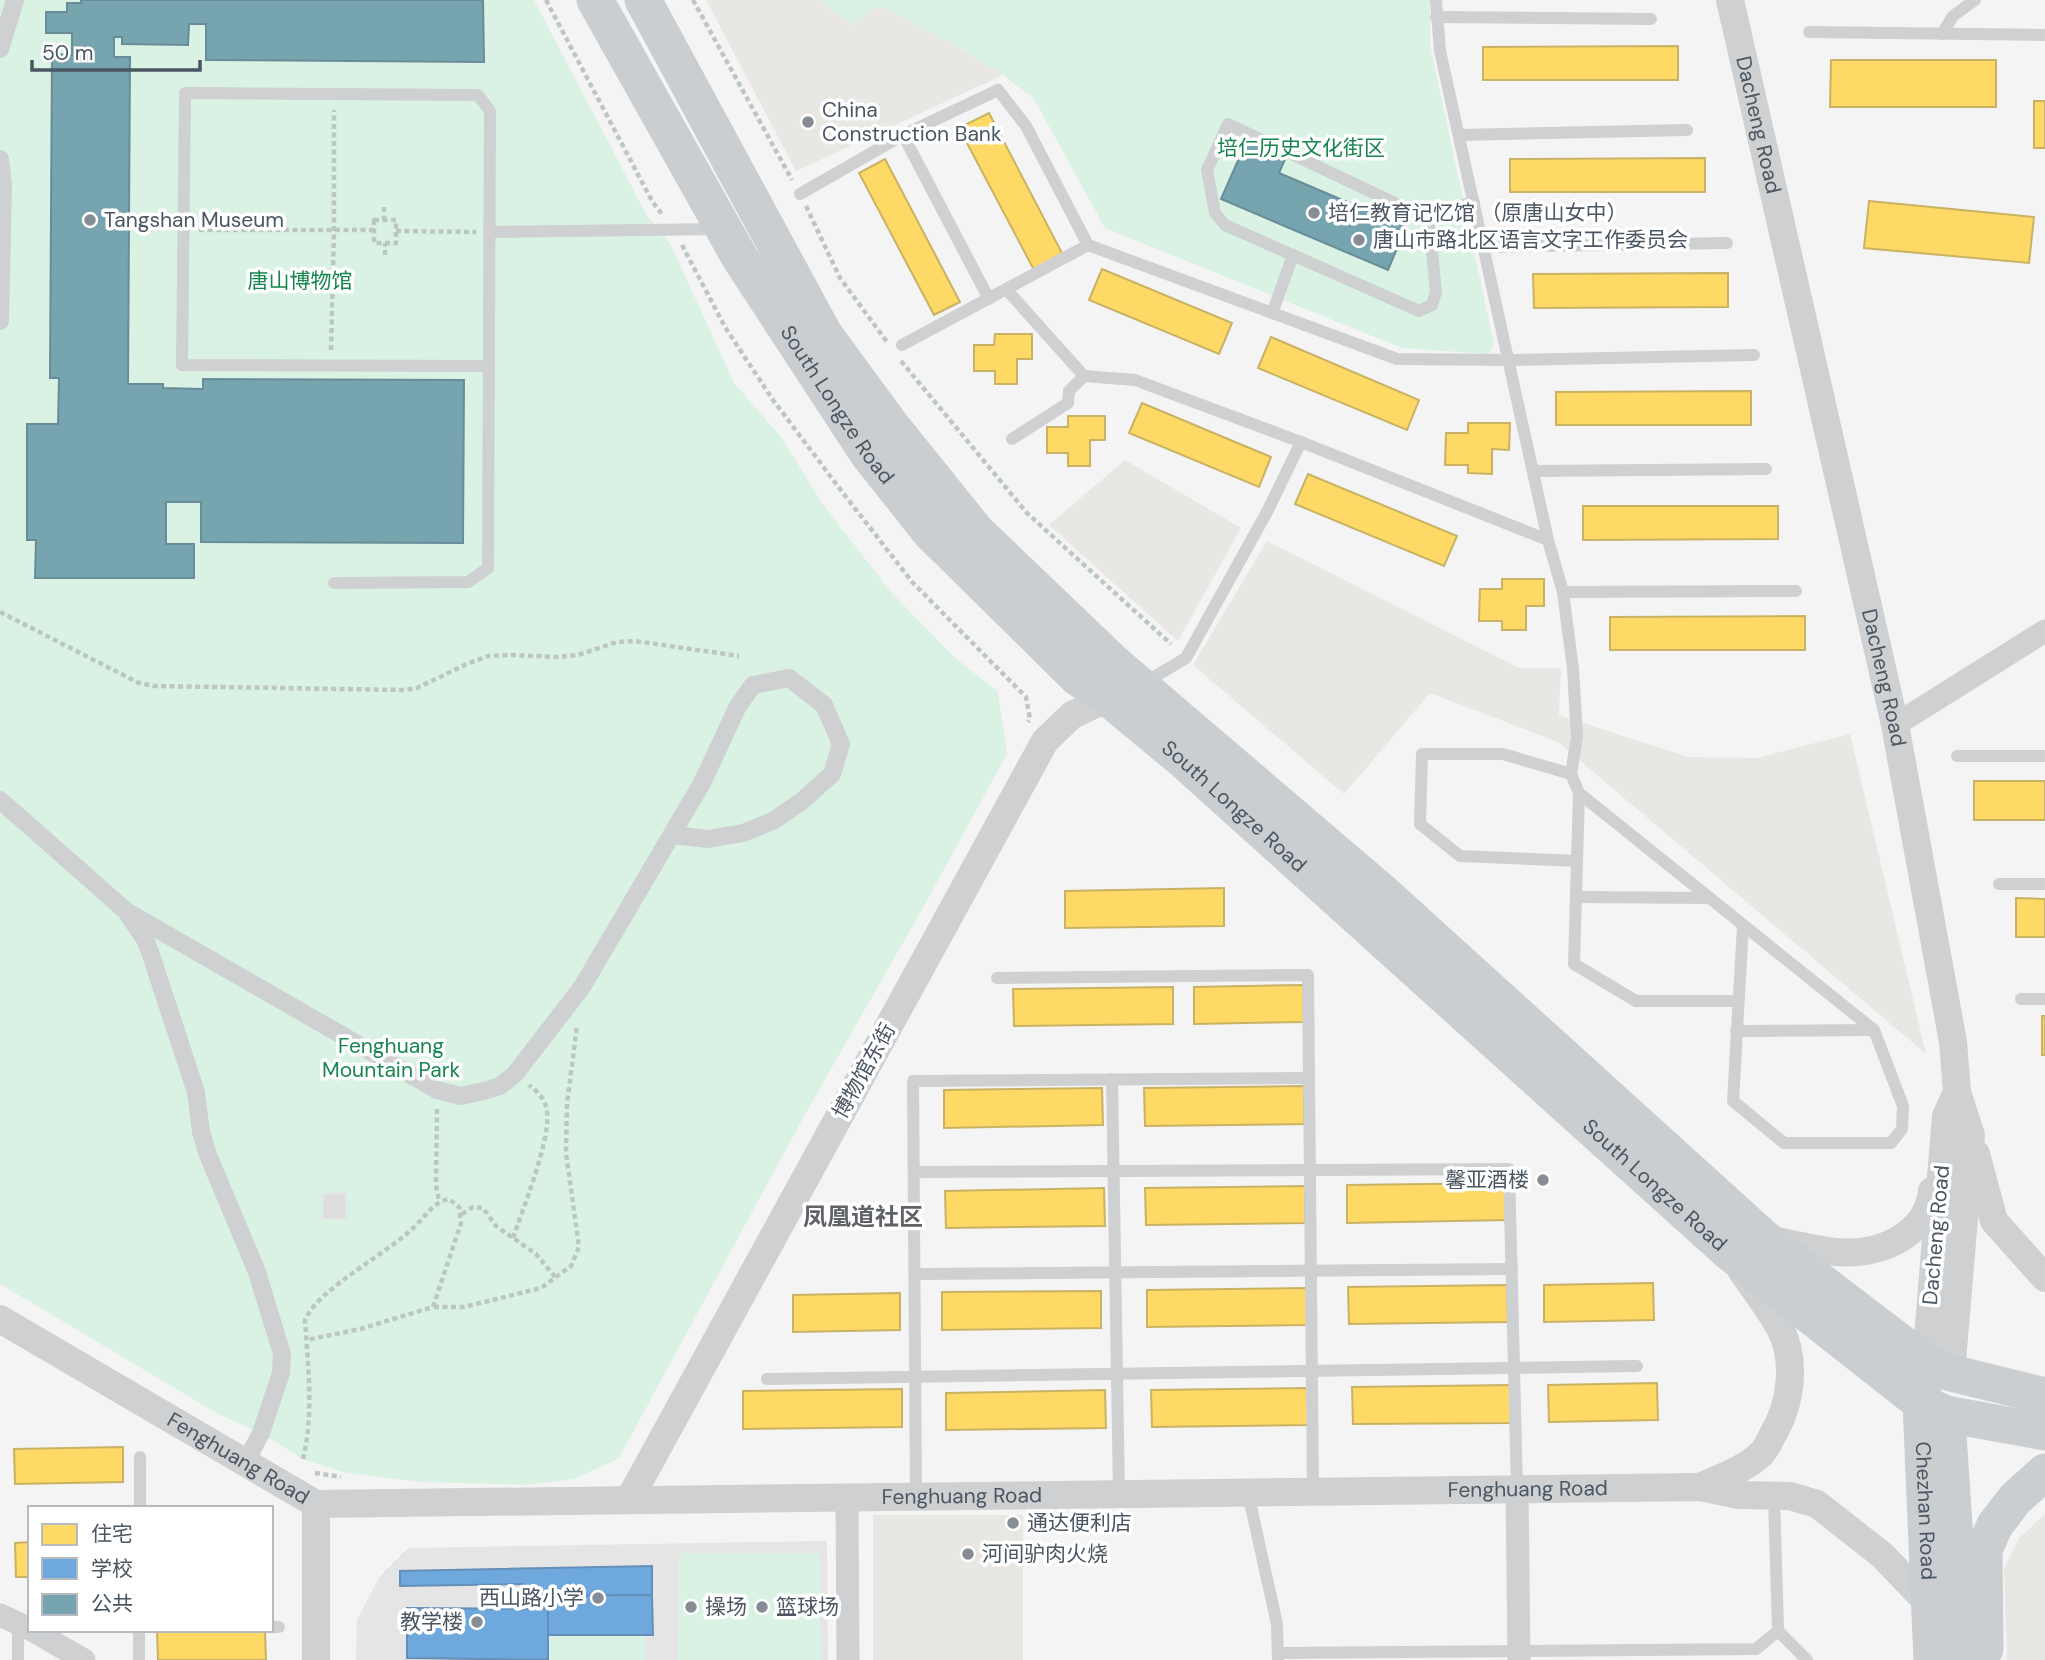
<svg xmlns="http://www.w3.org/2000/svg" width="2045" height="1660" viewBox="0 0 2045 1660" font-family="'DM Sans','Noto Sans SC',sans-serif">
<rect width="100%" height="100%" fill="#f4f4f4"/>
<g fill="#e8e7e3">
<path d="M706,0H821L852,25L879,5L958,47L1003,75L796,171Z"/>
<path d="M1125,460L1241,528L1178,641L1049,525Z"/>
<path d="M1267,541L1519,668H1561L1559,715L1688,757L1757,758L1850,734L1926,1054L1558,742L1430,693L1344,794L1193,665Z"/>
<path d="M2045,1514V1660H2007L2004,1568L2019,1538Z"/>
<rect x="873" y="1515" width="150" height="145"/>
</g>
<path fill="#e6e5e6" d="M827,1541L828,1660H356L357,1620L380,1576L408,1548Z"/>
<g fill="#d9f2e3">
<path d="M0,0H534L646,214L671,245L734,383L781,437L822,503L890,591L953,656L998,692L1007,754L924,906L803,1118L619,1458L575,1479L527,1485L420,1482L346,1473L303,1459L261,1433L218,1414L0,1284Z"/>
<path d="M821,0H1430V45L1494,345L1488,354L1402,348L1105,228L1034,99L1003,75L958,47L879,5L852,25Z"/>
<path d="M679,1553H820L821,1660H678Z"/>
<path d="M548,1635L645,1636V1660H548Z"/>
</g>
<g fill="#ffd966" stroke="#c9b264" stroke-width="2">
<path d="M1678,46V80H1483V47Z"/>
<path d="M1831,60H1996V107H1830Z"/>
<rect x="2034" y="101" width="11" height="47"/>
<path d="M989,113L1063,255L1034,270L959,128Z"/>
<path d="M1705,158V192H1510V159Z"/>
<path d="M885,159L960,302L934,315L859,173Z"/>
<path d="M1869,201L2034,217L2029,263L1864,248Z"/>
<path d="M1102,269L1232,323L1219,354L1089,300Z"/>
<path d="M1728,273V307L1534,308L1533,274Z"/>
<path d="M995,334H1032V359H1017V384H995V371H974V345H994Z"/>
<path d="M1271,337L1419,400L1407,430L1258,368Z"/>
<path d="M1751,391V425H1556V392Z"/>
<path d="M1142,403L1271,457L1259,487L1129,433Z"/>
<path d="M1068,416H1105V440H1090V466H1068V453H1047V427H1068Z"/>
<path d="M1468,423H1510L1509,450L1492,449V474L1468,473V465H1445L1446,433H1468Z"/>
<path d="M1308,474L1457,536L1444,566L1295,504Z"/>
<path d="M1583,506H1778V539L1583,540Z"/>
<path d="M1502,579H1544V606H1526V630H1502V621H1479L1480,589H1502Z"/>
<path d="M1805,616V650H1610V617Z"/>
<rect x="1974" y="781" width="71" height="39"/>
<path d="M1224,888V926L1065,928V891Z"/>
<path d="M2016,898L2045,899V937H2016Z"/>
<path d="M1303,985L1304,1022L1194,1024V987Z"/>
<path d="M1173,987V1024L1014,1026L1013,989Z"/>
<rect x="2042" y="1016" width="3" height="39"/>
<path d="M1304,1086V1124L1145,1126L1144,1088Z"/>
<path d="M1102,1088L1103,1125L944,1128V1090Z"/>
<path d="M1506,1183L1507,1220L1347,1223V1185Z"/>
<path d="M1305,1186V1223L1146,1225L1145,1188Z"/>
<path d="M1104,1188L1105,1226L946,1228L945,1191Z"/>
<path d="M1653,1283L1654,1320L1544,1322V1285Z"/>
<path d="M1507,1285L1508,1322L1349,1324L1348,1287Z"/>
<path d="M1306,1288L1307,1325L1147,1327V1290Z"/>
<path d="M1101,1291V1328L942,1330V1292Z"/>
<path d="M900,1293V1330L793,1332V1295Z"/>
<path d="M1657,1383L1658,1420L1549,1422L1548,1385Z"/>
<path d="M1511,1385L1512,1423L1353,1424L1352,1387Z"/>
<path d="M1310,1388L1311,1425L1152,1427L1151,1390Z"/>
<path d="M902,1389V1427L743,1429V1391Z"/>
<path d="M1105,1390L1106,1428L946,1430V1393Z"/>
<path d="M123,1447V1482L15,1484L14,1449Z"/>
<path d="M30,1542V1577H16L15,1543Z"/>
<path d="M265,1630L266,1660H158L157,1631Z"/>
</g>
<g fill="#6fa8dc" stroke="#648fb7" stroke-width="2">
<path d="M652,1566V1595L541,1596V1609H524V1584L400,1586V1571Z"/>
<path d="M652,1595L653,1635H548V1609H541V1596Z"/>
<path d="M407,1608L548,1609V1660L407,1658Z"/>
</g>
<g fill="#76a5af" stroke="#698d98" stroke-width="2">
<path d="M81,0H483L484,62L206,60V24H189L188,45L122,44V37H114V57H130L128,384H163V388L203,389V379L464,380L463,543L201,542V502H166V544H194V578H35L36,540H27V424H58L59,378H50L52,54L72,55V33H46V12H67V3H81Z"/>
<path d="M1247,140L1286,157L1279,173L1406,227L1388,270L1221,199Z"/>
</g>
<path fill="#ddddde" stroke="#e5e6e7" stroke-width="2" d="M346,1193V1219H323V1194Z"/>
<g fill="none" stroke-linecap="round" stroke-linejoin="round">
<g stroke="#bcc7c4" stroke-width="4.5" stroke-dasharray="5 3.5" stroke-linecap="butt">
<path d="M546,0L652,201L662,214"/>
<path d="M693,0L792,180"/>
<path d="M806,206L840,278L887,342"/>
<path d="M384,207V220"/>
<rect x="374" y="220" width="22" height="23"/>
<path d="M199,230H374"/>
<path d="M396,231L476,232"/>
<path d="M682,245L725,327L773,400L843,493L913,583L1026,697L1030,719L1028,722"/>
<path d="M385,255V243"/>
<path d="M331,350L334,230V110"/>
<path d="M901,361L1027,513L1171,644"/>
<path d="M0,612L139,683L154,686L405,690L417,688L469,663L488,656L511,655L557,657L578,655L617,642L635,641L739,656"/>
<path d="M437,1109L436,1185L439,1201"/>
<path d="M462,1214L473,1207L483,1208L496,1226L536,1254L556,1278"/>
<path d="M513,1238C523,1208 551,1140 547,1111C545,1099 538,1092 529,1085"/>
<path d="M434,1307H464L541,1288L571,1266L579,1247L566,1153L567,1104L577,1026"/>
<path d="M303,1459C314,1415 308,1365 305,1320C318,1289 385,1255 412,1229C425,1218 432,1202 449,1199L459,1207L461,1223L433,1307L360,1329L307,1340"/>
<path d="M315,1473L341,1477"/>
</g>
<g stroke="#ced0d2" stroke-width="12">
<path d="M1436,0L1440,51L1548,540L1563,592L1573,669L1577,737L1571,774L1579,793L1874,1030L1903,1106L1902,1129L1891,1143H1784L1733,1101L1743,926"/>
<path d="M1436,17L1651,19"/>
<path d="M1809,32L2045,35"/>
<path d="M1942,34L1953,16L1975,0"/>
<path d="M903,135L989,299"/>
<path d="M1460,135L1687,130"/>
<path d="M800,194L903,135L998,90L1026,126L1088,245L1397,359L1509,360L1754,355"/>
<path d="M1428,213L1436,292L1432,305L1419,311L1225,225L1215,213L1207,170L1228,124L1399,205L1428,213L1474,202"/>
<path d="M491,232L718,229"/>
<path d="M1484,247L1727,243"/>
<path d="M1006,289L1084,376L1135,380L1301,442L1548,540"/>
<path d="M1273,311L1293,255"/>
<path d="M902,345L1088,245"/>
<path d="M1012,439L1068,403L1069,391L1084,376"/>
<path d="M1533,471L1766,469"/>
<path d="M334,583L468,582L488,568L490,111L478,95L185,93L182,365L488,366"/>
<path d="M1563,592L1796,591"/>
<path d="M1144,683L1186,658L1268,510L1301,442"/>
<path d="M1957,756H2045"/>
<path d="M1571,774L1503,754H1422L1420,824L1460,856L1577,861"/>
<path d="M1579,793L1574,964L1636,1001H1737"/>
<path d="M1999,884H2045"/>
<path d="M1576,897L1710,898"/>
<path d="M997,978L1308,975L1313,1492"/>
<path d="M2021,999H2045"/>
<path d="M1736,1031L1874,1030"/>
<path d="M1112,1079L1119,1494"/>
<path d="M914,1172L1509,1169L1517,1489"/>
<path d="M915,1274L1512,1269"/>
<path d="M767,1379L1637,1366"/>
<path d="M1248,1493L1277,1624L1278,1660"/>
<path d="M916,1496L913,1081L1309,1078"/>
<path d="M140,1508V1457"/>
<path d="M18,1623V1660"/>
<path d="M271,1627H279"/>
<path d="M1778,1631L1807,1660"/>
<path d="M1278,1653L1756,1649L1778,1631L1774,1496"/>
<path d="M139,1660V1630"/>
</g>
<g stroke="#ced0d2" stroke-width="18">
<path d="M0,49L15,0"/>
<path d="M0,159L3,185L0,321"/>
<path d="M0,800L126,911L437,1090L461,1096L484,1091L500,1086L515,1074L582,987L702,783L738,706L753,685L789,678L824,705L841,744L832,774L802,801L773,821L743,833L708,839L672,835"/>
<path d="M129,916L145,939L150,952L196,1092L201,1132L208,1155L257,1272L282,1354L281,1373L261,1433L251,1452"/>
</g>
<g stroke="#ced0d2" stroke-width="23">
<path d="M1895,725L2045,631"/>
<path d="M1517,1489L1519,1660"/>
<path d="M847,1497L848,1660"/>
<path d="M0,1615L30,1629"/>
<path d="M32,1630L84,1660"/>
</g>
<g stroke="#ced0d2" stroke-width="28">
<path id="s1" d="M1730,0L1895,725L1953,1042L1957,1092L1946,1116L1926,1362"/>
<path d="M1976,1154L1994,1221L2045,1278"/>
<path d="M1767,1239C1789,1243 1816,1250 1837,1252C1878,1256 1927,1236 1932,1191"/>
<path id="s2" d="M0,1319L316,1504L1700,1487L1739,1495L1790,1496L1817,1504L1882,1555L1930,1605"/>
<path d="M1951,1373L1971,1135L1957,1092"/>
<path d="M1700,1487C1720,1478 1744,1470 1761,1454C1766,1449 1769,1442 1772,1436C1791,1405 1797,1361 1780,1328C1769,1308 1754,1289 1741,1270"/>
<path d="M629,1500L1045,741L1072,715L1123,691"/>
<path d="M316,1660V1504"/>
</g>
<g stroke="#caced1" stroke-width="37">
<path id="s3" d="M595,0L740,258L868,454L930,532L1077,677L1107,697L1183,760L1729,1252L1921,1403L1946,1414L2045,1432"/>
<path d="M643,0L824,334L890,424L976,531L1114,663L1381,891L1765,1239L1926,1362L1951,1373L2045,1396"/>
<path id="s4" d="M1924,1381L1921,1403L1932,1660"/>
<path d="M1947,1420L1963,1660"/>
<path d="M1985,1649L1984,1550L1995,1525L2015,1499L2045,1472"/>
</g>
</g>
<g fill="#868d94" stroke="#fff" stroke-width="2.5">
<circle cx="808" cy="122" r="7"/>
<circle cx="1314" cy="213" r="7"/>
<circle cx="90" cy="220" r="7"/>
<circle cx="1359" cy="240" r="7"/>
<circle cx="1543" cy="1180" r="7"/>
<circle cx="1013" cy="1523" r="7"/>
<circle cx="968" cy="1554" r="7"/>
<circle cx="598" cy="1598" r="7"/>
<circle cx="691" cy="1607" r="7"/>
<circle cx="762" cy="1607" r="7"/>
<circle cx="477" cy="1622" r="7"/>
</g>
<g text-anchor="middle" stroke-width="7" stroke-linejoin="round" paint-order="stroke">
<g font-size="21" fill="#4a5661" stroke="#fff" text-anchor="start">
<text x="822" y="117">China<tspan x="822" dy="24">Construction Bank</tspan></text>
<text x="1328" y="220">培仁教育记忆馆 （原唐山女中）</text>
<text x="104" y="227">Tangshan Museum</text>
<text x="1373" y="247">唐山市路北区语言文字工作委员会</text>
<text x="1529" y="1187" text-anchor="end">馨亚酒楼</text>
<text x="1027" y="1530">通达便利店</text>
<text x="982" y="1561">河间驴肉火烧</text>
<text x="584" y="1605" text-anchor="end">西山路小学</text>
<text x="705" y="1614">操场</text>
<text x="776" y="1614">篮球场</text>
<text x="463" y="1629" text-anchor="end">教学楼</text>
</g>
<g font-size="21" fill="#4a5661" stroke="#fff">
<text dy="7" stroke="none"><textPath href="#s1" startOffset="128">Dacheng Road</textPath></text>
<text dy="7" stroke="none"><textPath href="#s3" startOffset="472">South Longze Road</textPath></text>
<text dy="7" stroke="none"><textPath href="#s1" startOffset="695">Dacheng Road</textPath></text>
<text dy="7" stroke="none"><textPath href="#s3" startOffset="1040">South Longze Road</textPath></text>
<text transform="translate(864 1071) rotate(-61)" y="7">博物馆东街</text>
<text dy="7" stroke="none"><textPath href="#s3" startOffset="1606">South Longze Road</textPath></text>
<text transform="translate(1936 1235) rotate(-85)" y="7">Dacheng Road</text>
<text dy="7" stroke="none"><textPath href="#s2" startOffset="276">Fenghuang Road</textPath></text>
<text dy="7" stroke="none"><textPath href="#s2" startOffset="1578">Fenghuang Road</textPath></text>
<text dy="7" stroke="none"><textPath href="#s2" startOffset="1012">Fenghuang Road</textPath></text>
<text dy="7" stroke="none"><textPath href="#s4" startOffset="130">Chezhan Road</textPath></text>
</g>
<g font-size="21" fill="#17864f" stroke="#fff">
<text x="1301" y="155">培仁历史文化街区</text>
<text x="300" y="288">唐山博物馆</text>
<text x="391" y="1053">Fenghuang<tspan x="391" dy="24">Mountain Park</tspan></text>
</g>
<g font-size="24" font-weight="bold" fill="#5f6368" stroke="#fff">
<text x="863" y="1225">凤凰道社区</text>
</g>
</g>
<rect x="28" y="1506" width="245" height="126" fill="#ffffff" stroke="#b7bbc0" stroke-width="2"/>
<rect x="42" y="1524" width="35" height="21" fill="#ffd966" stroke="#b7bbc0" stroke-width="2"/>
<text x="91" y="1541" font-size="21" fill="#4a5661">住宅</text>
<rect x="42" y="1558" width="35" height="21" fill="#6fa8dc" stroke="#b7bbc0" stroke-width="2"/>
<text x="91" y="1576" font-size="21" fill="#4a5661">学校</text>
<rect x="42" y="1594" width="35" height="21" fill="#76a5af" stroke="#b7bbc0" stroke-width="2"/>
<text x="91" y="1611" font-size="21" fill="#4a5661">公共</text>
<path d="M32 60v10h168v-10" fill="none" stroke="#4a5661" stroke-width="3.5"/>
<text x="42" y="60" font-size="21" fill="#4a5661" stroke="#ffffff" stroke-width="5" paint-order="stroke">50 m</text>
</svg>
